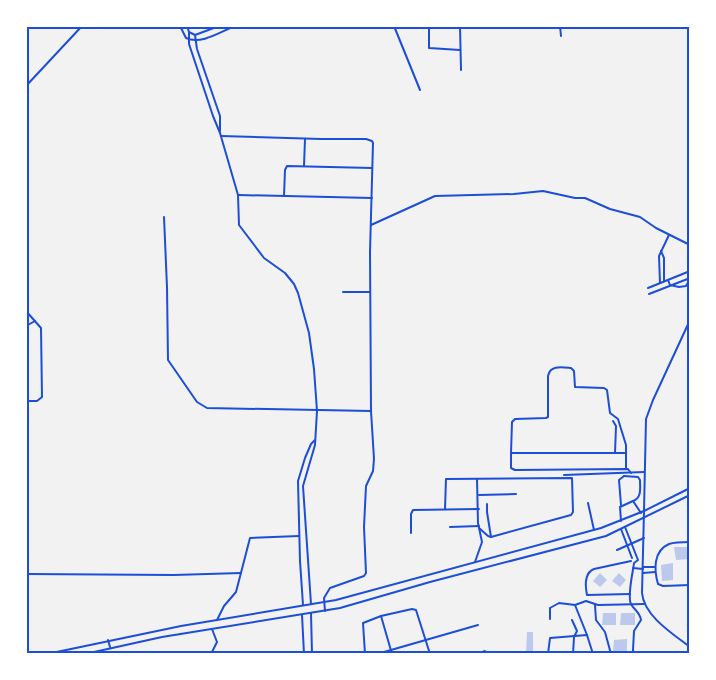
<svg xmlns="http://www.w3.org/2000/svg" width="716" height="680" viewBox="0 0 716 680" font-family="Poppins,sans-serif">
<rect width="100%" height="100%" fill="#f2f2f2"/>
<g fill="#bdc9ec">
<path d="M674,547H690V559L676,560Z"/>
<path d="M673,563V580L662,581L661,565Z"/>
<path d="M600,573L607,580L600,587L593,581Z"/>
<path d="M619,573L626,580L620,587L612,581Z"/>
<path d="M603,613H616V625H602Z"/>
<path d="M621,613H635V625H620Z"/>
<path d="M527,632H533V654H526Z"/>
<path d="M627,639V651H613L614,640Z"/>
</g>
<g fill="none" stroke-linecap="round" stroke-linejoin="round">
<g stroke="#1d4ed8" stroke-width="2">
<path d="M394,26L420,90"/>
<path d="M429,26V48L460,50"/>
<path d="M460,26L461,70"/>
<path d="M560,26L561,36"/>
<path d="M189,32V44L213,116L220,133L238,195L239,225L264,258L285,273L294,284L298,293L309,333L314,369L317,411L315,445L303,486L311,604"/>
<path d="M195,35L197,49L220,116V131"/>
<path d="M221,136L321,139H366L372,141L373,143L370,252L371,411L374,459L373,471L366,486L364,527L366,573L364,576L330,588L324,598L325,611"/>
<path d="M304,166L305,139"/>
<path d="M239,195L372,198"/>
<path d="M284,196L285,170L287,166L372,168"/>
<path d="M164,217L167,287L168,360L197,402L207,408L371,411"/>
<path d="M371,225L435,196L514,194L543,191L575,198H585L610,209L640,217L656,228L690,245"/>
<path d="M661,251L664,258V281"/>
<path d="M668,280L670,285L679,287L686,286L690,279"/>
<path d="M660,283L659,256L669,235"/>
<path d="M648,288L690,271"/>
<path d="M343,292H370"/>
<path d="M649,294L690,278"/>
<path d="M26,311L41,328L42,397L37,401H26"/>
<path d="M26,326L35,321"/>
<path d="M613,421L616,426L615,453"/>
<path d="M511,453V468L515,470L628,469L631,473"/>
<path d="M626,453H511L512,422L515,419L546,418L548,417V376C550,365 561,367 571,368L574,371L575,387L604,388L607,390L610,413L618,419L626,445V469"/>
<path d="M564,475L644,472"/>
<path d="M624,476L638,477L640,480C640,488 642,498 633,501"/>
<path d="M479,495L516,494"/>
<path d="M588,503L594,530"/>
<path d="M487,504V512L491,537"/>
<path d="M621,505L619,480L624,476"/>
<path d="M445,509L446,479L572,478L573,512L571,515L491,537L488,536L479,528"/>
<path d="M644,511L642,593C644,616 673,634 690,647"/>
<path d="M621,521L620,507L633,501L641,513"/>
<path d="M450,527L479,526"/>
<path d="M625,527L638,560L634,563C633,572 627,596 631,604C634,610 640,612 641,620L634,631L633,650L634,654"/>
<path d="M621,529L632,558"/>
<path d="M411,533V514L413,510L479,509"/>
<path d="M690,542C683,542 675,542 669,544C653,551 654,570 658,584L663,586L690,585"/>
<path d="M617,550L644,538"/>
<path d="M475,562L482,542L478,523L477,479"/>
<path d="M643,567H655"/>
<path d="M633,568L643,569"/>
<path d="M643,573L655,572"/>
<path d="M26,574L174,575L241,573"/>
<path d="M630,594L587,595C585,585 584,573 594,569L631,561"/>
<path d="M303,605L300,561L298,481L305,458L311,444L315,440"/>
<path d="M575,605L587,635"/>
<path d="M595,605L596,620L605,632L611,654"/>
<path d="M311,613L312,654"/>
<path d="M302,615L304,654"/>
<path d="M381,616L392,654"/>
<path d="M550,619V608L559,603L575,605L586,601L598,605L644,604"/>
<path d="M217,620L224,606L236,592L250,538L299,536"/>
<path d="M572,620L577,631L574,637L573,654"/>
<path d="M108,640L110,647"/>
<path d="M211,654L217,642L212,629"/>
<path d="M365,654L363,623L381,616L412,609L416,610L430,654"/>
<path d="M377,654L478,625"/>
<path d="M477,654L485,651"/>
<path d="M548,654L550,638L587,635L593,654"/>
<path d="M604,654L609,652"/>
</g>
<g stroke="#1d4ed8" stroke-width="2">
<path d="M180,26L186,38C201,45 220,32 235,26"/>
<path d="M187,26L189,32L195,35L219,26"/>
<path d="M26,86L82,26"/>
<path d="M644,511L646,419L653,400L690,320"/>
<path d="M47,654L181,626L336,600L601,528L644,511L690,488"/>
<path d="M85,654L162,637L340,608L430,582L606,536L690,495"/>
</g>
</g>
<rect width="716" height="680" fill="none" stroke="#ffffff" stroke-width="55"/>
<rect x="28" y="28" width="660" height="624" fill="none" stroke="#1d4ed8" stroke-width="2"/>
</svg>
